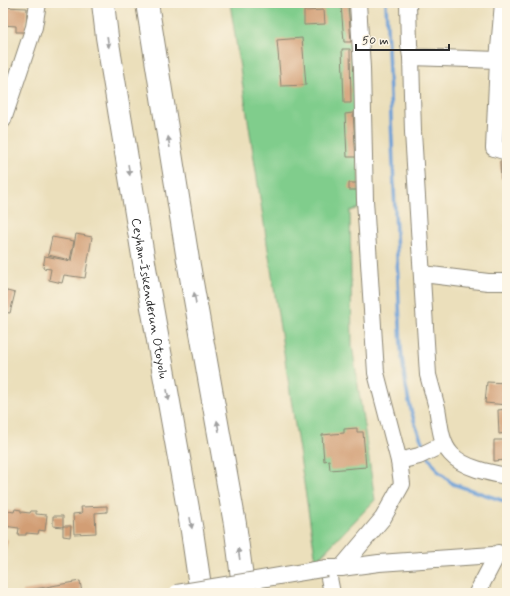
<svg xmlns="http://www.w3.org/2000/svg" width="510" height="596" viewBox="0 0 510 596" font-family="Mynerve,sans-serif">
<rect width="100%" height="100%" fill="#fcf5e5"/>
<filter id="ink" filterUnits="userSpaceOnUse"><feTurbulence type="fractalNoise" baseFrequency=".025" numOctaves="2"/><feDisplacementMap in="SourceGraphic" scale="8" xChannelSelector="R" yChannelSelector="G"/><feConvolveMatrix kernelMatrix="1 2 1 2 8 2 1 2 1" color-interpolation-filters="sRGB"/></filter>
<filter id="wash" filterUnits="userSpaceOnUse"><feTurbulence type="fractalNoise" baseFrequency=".012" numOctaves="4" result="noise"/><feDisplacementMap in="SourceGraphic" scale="16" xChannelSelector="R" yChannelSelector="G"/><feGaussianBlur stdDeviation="0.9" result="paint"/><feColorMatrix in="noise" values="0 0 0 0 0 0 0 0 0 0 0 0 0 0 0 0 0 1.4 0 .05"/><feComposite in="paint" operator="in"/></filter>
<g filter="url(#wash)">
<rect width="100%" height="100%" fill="#ebdfbb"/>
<path fill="#80cd8c" stroke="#567c5c" d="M230,3H349L353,50L360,208L350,211L352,345L375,500L316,561Z"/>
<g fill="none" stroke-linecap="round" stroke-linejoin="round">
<g stroke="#6b9fd7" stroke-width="3.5">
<path d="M386,3L401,348C405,384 409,416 425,448"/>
<path d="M428,456L438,471L453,484L507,502"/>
</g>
</g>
<g id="blocks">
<g fill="#d29e75">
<path d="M348,4L351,42H344L341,5Z"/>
<path d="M3,7L27,8L26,32H16V26L3,25Z"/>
<path d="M324,10L325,24L304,25V11Z"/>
<path d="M302,38L306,85L281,86L277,40Z"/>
<path d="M342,49H350L351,103H344Z"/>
<path d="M353,113L356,157H347L345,114Z"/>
<path d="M500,161H507V179H501Z"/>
<path d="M349,183H358L359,190H349Z"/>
<path d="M76,234L92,237L85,278L64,275L62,283L49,280L51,269L43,268L45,256L71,261Z"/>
<path d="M52,237L74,241L70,260L48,255Z"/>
<path d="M3,290L15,293L10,313L3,312Z"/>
<path d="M487,382L507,383V405L485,403Z"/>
<path d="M507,409V433L499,434L498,410Z"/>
<path d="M357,428V432H363L366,467L330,470L329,460L324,461L322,435L344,433V429Z"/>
<path d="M494,440H507V460L494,461Z"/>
<path d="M107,506V512L95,513L96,533L74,534L73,514L82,513L81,507Z"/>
<path d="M15,509L21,510V512L30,513L31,511H36V514L47,515L45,531L39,530L38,534L26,533V535H18L19,528L3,526V510L14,512Z"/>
<path d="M53,516H63V527L53,526Z"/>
<path d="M63,526H71L70,537L63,536Z"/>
<path d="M3,538L8,540L5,550L3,549Z"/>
<path d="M3,578H4L5,593H3Z"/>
<path d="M80,581L82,593H23V591Z"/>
</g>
</g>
</g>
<g filter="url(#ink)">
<use href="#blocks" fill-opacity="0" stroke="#8b8573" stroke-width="1"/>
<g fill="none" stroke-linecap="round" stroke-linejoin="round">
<g stroke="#8b8573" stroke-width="18">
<g id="minor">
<path d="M408,3L409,45L411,57L498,60L507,61"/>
<path d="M503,3L498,60L494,148L507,152"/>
<path d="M411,57L413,132L428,375C431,386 434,397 437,408C440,423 440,442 451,454C463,468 490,473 507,476"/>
<path d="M3,120L34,27L38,3"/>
<path d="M423,274L488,282H507"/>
<path d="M399,461L419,456L444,444"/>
<path d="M341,568L383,518L402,484L399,461L376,373L365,200L362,68L358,3"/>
<path d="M332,593L327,568H341L379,563L507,554"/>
<path d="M477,593L498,553"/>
</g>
</g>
<g stroke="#8b8573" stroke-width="24">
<g id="highway">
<path id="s1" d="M103,3L107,37L145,268L192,531L201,593"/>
<path d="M147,3L188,260L235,524L244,593"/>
</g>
</g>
<use href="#minor" stroke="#fff" stroke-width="16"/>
<use href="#highway" stroke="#fff" stroke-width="22"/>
<g stroke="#8b8573" stroke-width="18" stroke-linecap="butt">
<path id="minor-bridge" d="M177,593L327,568"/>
</g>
<use href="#minor-bridge" stroke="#fff" stroke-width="16"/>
</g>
<defs><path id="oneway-solid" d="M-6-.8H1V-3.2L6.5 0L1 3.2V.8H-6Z"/></defs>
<g fill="#a0a0a0">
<use href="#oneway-solid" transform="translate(108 42) rotate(81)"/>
<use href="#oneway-solid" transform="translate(169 142) rotate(-99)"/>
<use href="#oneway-solid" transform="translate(129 170) rotate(81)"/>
<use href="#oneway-solid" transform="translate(195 298) rotate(-100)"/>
<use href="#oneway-solid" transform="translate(168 395) rotate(80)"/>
<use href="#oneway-solid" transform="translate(218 426) rotate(-100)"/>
<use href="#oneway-solid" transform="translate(191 523) rotate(80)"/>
<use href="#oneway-solid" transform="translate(239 554) rotate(-98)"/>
</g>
</g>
<g text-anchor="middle" stroke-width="3.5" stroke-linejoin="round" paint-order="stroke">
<g font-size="13" fill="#2b2b2b" stroke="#fcf5e5">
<text dy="5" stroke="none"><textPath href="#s1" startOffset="299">Ceyhan-İskenderun Otoyolu</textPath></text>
</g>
</g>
<rect width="510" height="596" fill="none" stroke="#fcf5e5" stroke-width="16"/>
<path d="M356 44v6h93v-6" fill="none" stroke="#2b2b2b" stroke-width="2"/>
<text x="362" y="44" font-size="12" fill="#2b2b2b" stroke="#fcf5e5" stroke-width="3" paint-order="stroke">50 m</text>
</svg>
